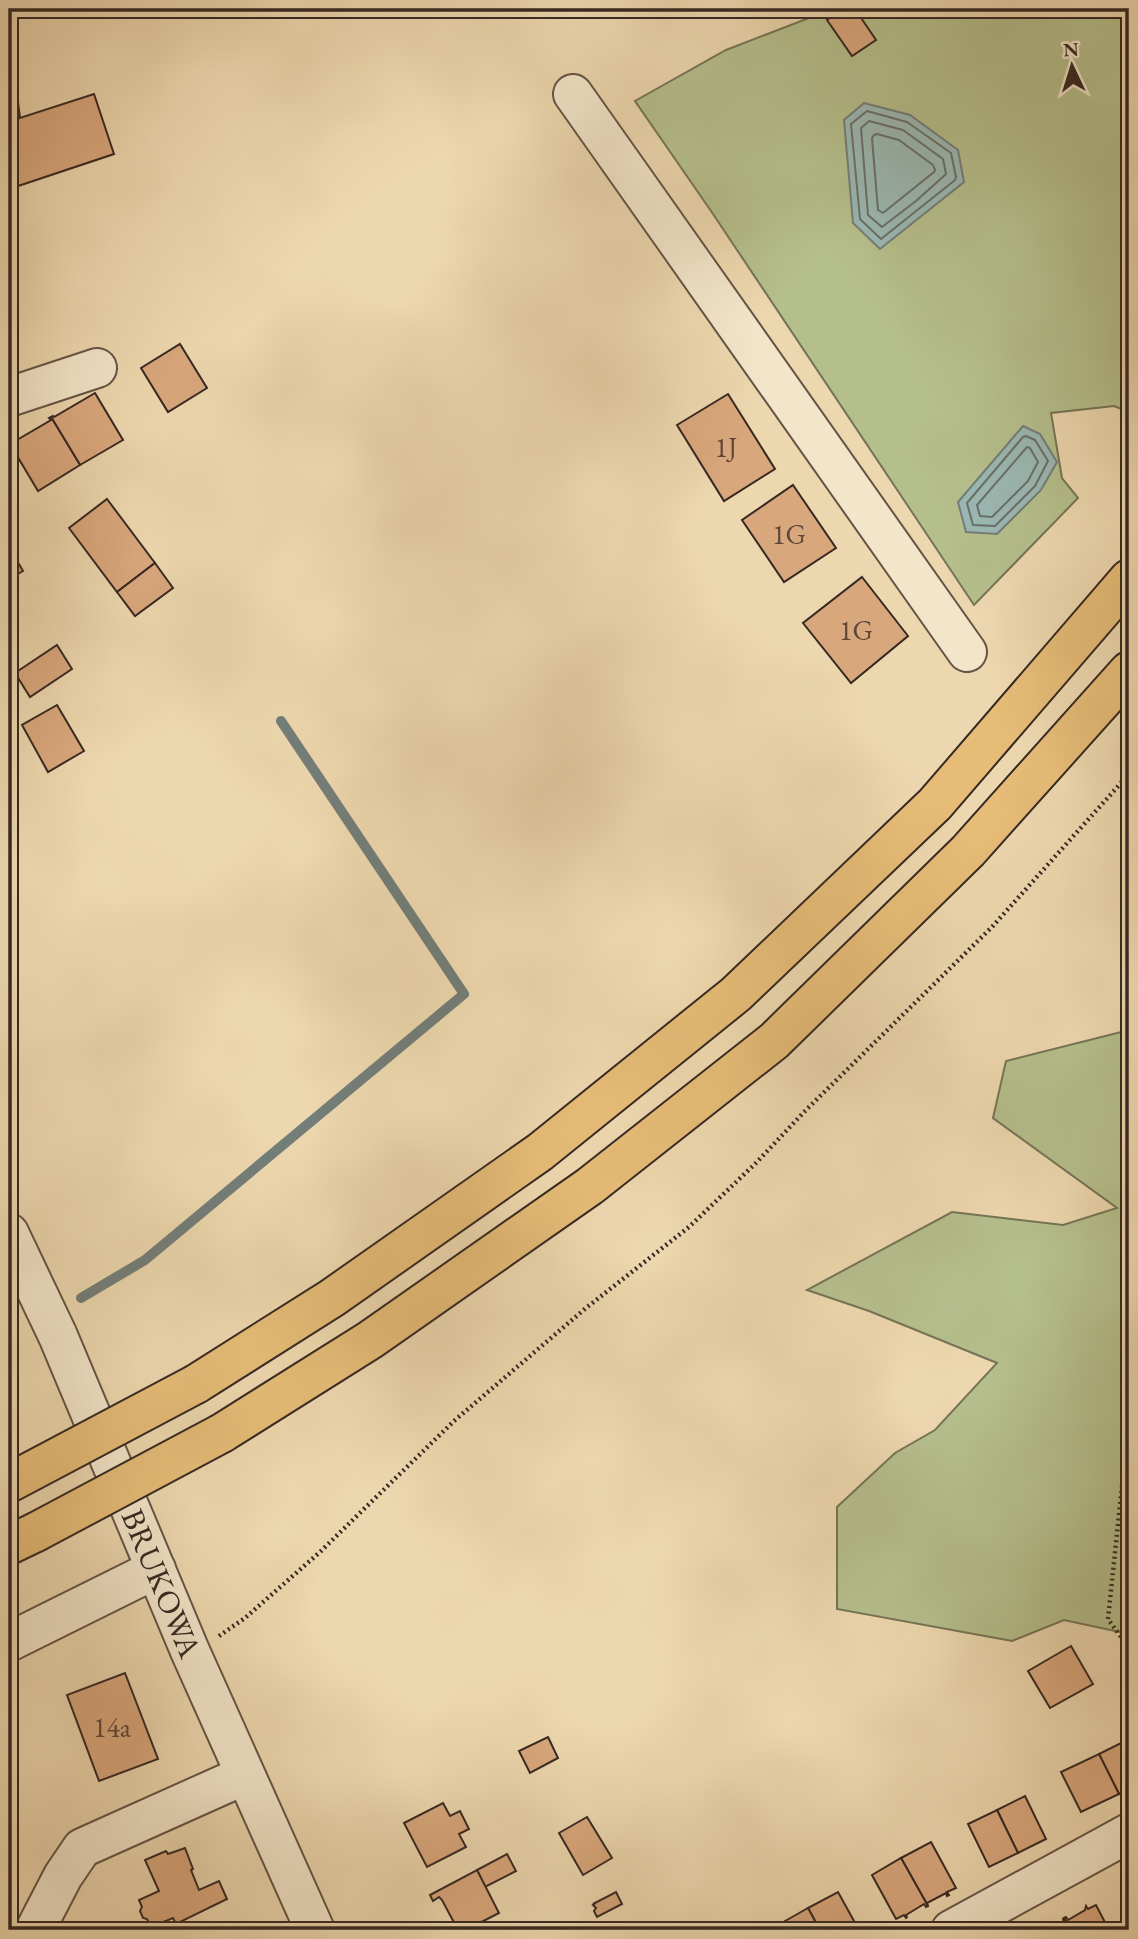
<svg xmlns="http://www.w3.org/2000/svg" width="1138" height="1939" viewBox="0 0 1138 1939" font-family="'EB Garamond',serif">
<rect width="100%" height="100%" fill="#edd7ae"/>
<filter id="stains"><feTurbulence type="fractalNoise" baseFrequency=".00286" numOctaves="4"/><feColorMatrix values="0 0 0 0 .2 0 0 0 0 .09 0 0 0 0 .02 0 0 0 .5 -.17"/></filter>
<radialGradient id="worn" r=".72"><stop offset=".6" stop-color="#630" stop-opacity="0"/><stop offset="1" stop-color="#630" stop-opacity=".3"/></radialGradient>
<g fill="#b5bf8c" stroke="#767457" stroke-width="2">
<path d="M832,9H1129V412L1114,406L1051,413L1062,478L1078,498L974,605L711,211L635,101L726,50Z"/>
<path d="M1129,1030V1634L1064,1620L1012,1641L837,1609V1507L895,1453L935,1430L997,1363L869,1311L807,1290L952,1212L1063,1225L1117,1208L993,1118L1006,1061Z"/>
</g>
<g fill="#9bb8b3" stroke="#737e79" stroke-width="2">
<path d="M864,103L910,115L958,150L964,182L880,249L853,223L844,120Z"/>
<path d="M1023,426L1040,434L1057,462L1041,490L997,534L966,532L958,502Z"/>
</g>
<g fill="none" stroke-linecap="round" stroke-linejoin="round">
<g stroke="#68706a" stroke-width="2">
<path d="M867,111L907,122L951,153L956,177L955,180L881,239L860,219L851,124Z"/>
<path d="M869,121L903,130L943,159L946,174L916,201L882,227L868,215L861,128Z"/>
<path d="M877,134L899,140L933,165L935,170L934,172L883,213L878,210L872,138L874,135Z"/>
<path d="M1026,436L1035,440L1048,461L1035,486L995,526L973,525L967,503L1023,437Z"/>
<path d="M1027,447L1030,448L1038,462L1028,481L992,517L980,516L977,505Z"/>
</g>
<path stroke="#737e79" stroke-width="10" d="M81,1298L145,1260L464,994L281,721"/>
</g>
<g fill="#d9a77c" stroke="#362822" stroke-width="2">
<path d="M842,9H855L876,40L852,56L827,20Z"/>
<path d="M9,28L20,118L94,94L114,154L9,189Z"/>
<path d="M180,344L207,388L168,412L141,368Z"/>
<path d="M95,393L123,440L80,465L51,417L53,416L54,417Z"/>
<path d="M728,394L775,469L724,501L677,425Z"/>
<path d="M51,417L80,465L38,491L10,444L51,420L49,418Z"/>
<path d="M793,485L836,548L784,582L742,520Z"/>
<path d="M107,499L155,563L117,592L69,528Z"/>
<path d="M13,554L23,571L9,579V556Z"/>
<path d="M155,563L173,588L135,616L117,592Z"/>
<path d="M862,577L908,636L851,683L803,623Z"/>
<path d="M57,645L72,669L30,697L15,673Z"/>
<path d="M57,705L84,751L48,772L22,725Z"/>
<path d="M1071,1646L1093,1684L1050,1708L1028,1671Z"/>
<path d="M125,1673L158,1759L99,1781L67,1695Z"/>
<path d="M548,1737L558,1758L530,1773L519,1751Z"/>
<path d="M1129,1739V1789L1119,1794L1099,1754Z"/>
<path d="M1099,1754L1119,1794L1081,1812L1061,1772Z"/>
<path d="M1025,1796L1046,1839L1018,1853L997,1810Z"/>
<path d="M443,1803L450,1816L460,1811L469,1829L459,1834L466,1847L427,1867L404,1823Z"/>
<path d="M997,1810L1018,1853L989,1867L968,1824Z"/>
<path d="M587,1817L612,1858L583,1875L559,1833Z"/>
<path d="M931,1842L956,1888L947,1892L949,1895L947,1896L946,1893L927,1903L928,1906L901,1858Z"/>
<path d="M185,1848L193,1869L191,1870L199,1890L219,1881L227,1899L176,1924L173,1918L151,1927L147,1919L143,1918L140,1911L142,1907L139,1900L159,1891L145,1860L166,1851L168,1854Z"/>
<path d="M507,1854L516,1871L485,1887L477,1870Z"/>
<path d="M901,1858L928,1906L926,1907L924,1904L906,1915L907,1917L906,1918L904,1915L896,1919L872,1875Z"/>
<path d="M477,1870L499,1913L466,1930H458L442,1900L439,1897L433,1901L430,1895Z"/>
<path d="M1129,1876V1894L1122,1879Z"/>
<path d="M616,1892L622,1904L597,1917L594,1911L596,1908L593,1905L595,1904H593Z"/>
<path d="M838,1892L859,1930H820L808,1908Z"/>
<path d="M1096,1905L1109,1930H1071L1064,1918L1066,1917L1068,1920L1085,1910L1086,1906L1088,1909Z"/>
<path d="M808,1908L820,1930H781L778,1925Z"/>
<path d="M1064,1918L1071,1930H1049L1064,1922L1063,1919Z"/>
</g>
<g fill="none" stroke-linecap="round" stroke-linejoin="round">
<g stroke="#645445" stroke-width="42">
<g id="minor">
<path d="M573,94L967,652"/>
<path d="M9,397L97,368"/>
<path id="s1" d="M9,1233L58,1336L190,1651L315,1930"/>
<path d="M9,1642L156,1569"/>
<path d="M35,1930L63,1876L82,1848L245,1775"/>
<path d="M951,1930L1129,1833"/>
</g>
</g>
<g stroke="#362822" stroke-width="42">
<g id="major">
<path d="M196,1384L332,1298L540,1152L736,994L935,804L1129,579"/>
<path d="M222,1433L370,1340L590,1186L774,1041L968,851L1129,671"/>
<path d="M9,1545L36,1532"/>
</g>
</g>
<g stroke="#362822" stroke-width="4.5" stroke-dasharray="2 3.5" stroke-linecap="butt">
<path d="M1129,1420L1108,1619L1129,1648"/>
<path d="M219,1636L245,1618L320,1552L454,1421L586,1308L689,1227L757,1162L804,1112L992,927L1129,774"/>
</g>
<use href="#minor" stroke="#f3e5ca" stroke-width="38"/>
<use href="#major" stroke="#e6bc77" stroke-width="38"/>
<g stroke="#362822" stroke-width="42" stroke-linecap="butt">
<g id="major-bridge">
<path d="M9,1483L196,1384"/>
<path d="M36,1532L222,1433"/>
</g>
</g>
<use href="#major-bridge" stroke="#e6bc77" stroke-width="38"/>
</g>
<g text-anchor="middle" stroke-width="6" stroke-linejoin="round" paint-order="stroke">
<g font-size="28" fill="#5f4838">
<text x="726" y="457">1J</text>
<text x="789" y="544">1G</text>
<text x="856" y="640">1G</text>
<text x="112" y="1737">14a</text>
</g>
<g font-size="32" fill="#362822" stroke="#f3e5ca">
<text dy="11" stroke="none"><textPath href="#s1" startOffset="382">BRUKOWA</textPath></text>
</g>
</g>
<rect width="1138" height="1939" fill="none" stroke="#edd7ae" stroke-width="35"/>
<rect x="10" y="10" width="1117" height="1918" fill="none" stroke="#362822" stroke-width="3.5"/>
<rect x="18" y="18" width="1103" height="1904" fill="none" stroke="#362822" stroke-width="2"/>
<g transform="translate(1072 66) rotate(356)" stroke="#f3e5ca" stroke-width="5" paint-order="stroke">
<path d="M0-5L12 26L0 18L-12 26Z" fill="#362822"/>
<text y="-10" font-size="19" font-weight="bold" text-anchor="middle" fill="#362822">N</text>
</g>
<rect width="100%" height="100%" filter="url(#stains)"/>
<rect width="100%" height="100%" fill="url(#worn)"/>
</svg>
